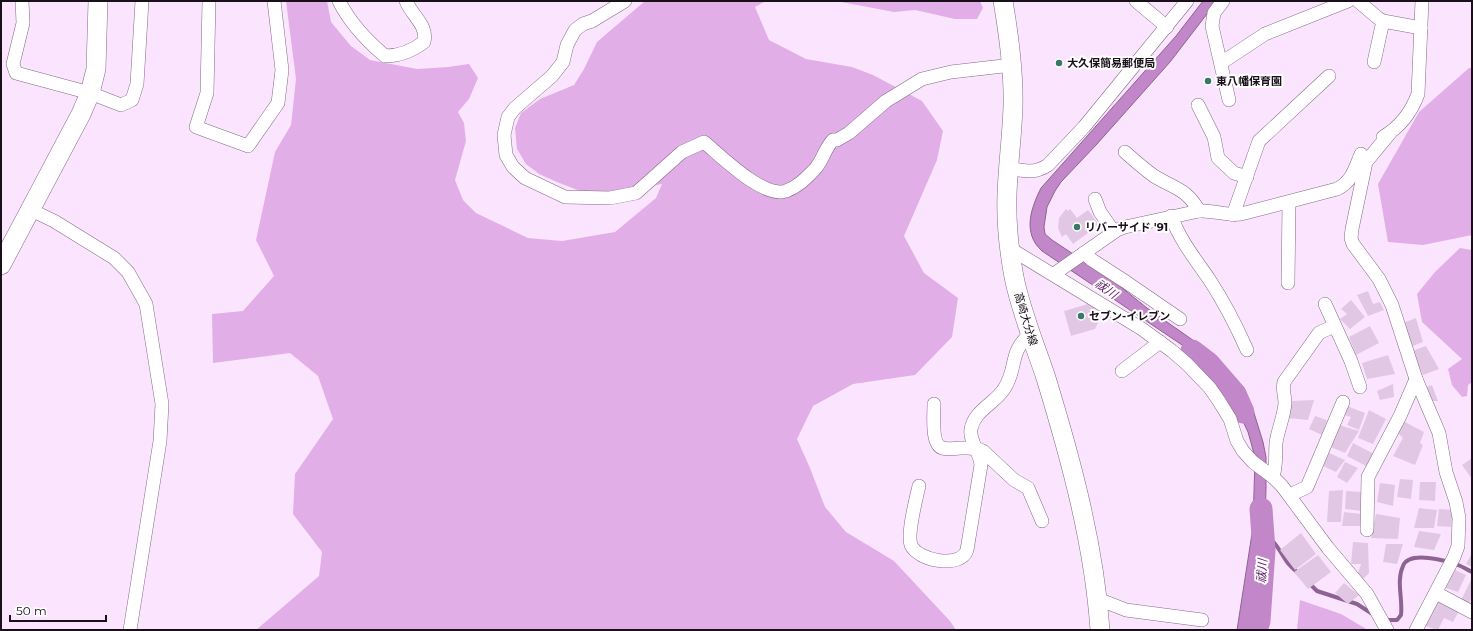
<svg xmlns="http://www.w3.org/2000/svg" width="1473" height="631" viewBox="0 0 1473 631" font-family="Montserrat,'Noto Sans JP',sans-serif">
<rect width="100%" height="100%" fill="#fbe5fe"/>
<g fill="#e2aee8">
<path d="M286,1H327L331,22L351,46L370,60L417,69L448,67L469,64L478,78L469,99L458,112L464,123L466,141L455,180L463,200L476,213L528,238L562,241L615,232L656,198L662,184L604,193L580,191L557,182L539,174L526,164L517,149L515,128L521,113L540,99L574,85L584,69L597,42L645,1H766L755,7L769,40L806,59L852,67L873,75L922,101L943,131L937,160L904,236L924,273L958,298L952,337L915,375L853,384L813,406L797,439L810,468L825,507L846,532L894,561L950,621L956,630H256L319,576L322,552L293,514L295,474L333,419L318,376L290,353L213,363L212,314L243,311L274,276L256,240L275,152L291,125L296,79Z"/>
<path d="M836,1H980L983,8L977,19H955L915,10L894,12Z"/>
<path d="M1469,68H1472V235L1423,245L1388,242L1378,184L1419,112Z"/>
<path d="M1460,248L1472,250V382L1468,385L1467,396L1462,397L1452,385L1448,369L1462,359L1422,322L1417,294L1435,272Z"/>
<path d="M1300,600L1341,614L1368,630H1297Z"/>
</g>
<path fill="#c187c9" stroke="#8e6394" d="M1203,1H1217L1170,62L1097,144L1061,182L1055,191L1047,207L1044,227L1045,234L1052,240L1111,279L1147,308L1217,357L1215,360L1239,383L1244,390L1254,413L1263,442L1266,457V488L1265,525L1249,630H1237L1253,527L1255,457L1248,432L1228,389L1226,380L1191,351L1042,251C1022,233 1031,208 1041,188L1176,36Z"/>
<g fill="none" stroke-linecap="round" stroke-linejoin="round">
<g stroke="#8e6394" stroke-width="4">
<path d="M1262,533C1275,540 1279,550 1287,562C1290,566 1295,570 1298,573"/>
<path d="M1309,583L1317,591L1357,604L1374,615"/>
<path d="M1384,619L1389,620H1397L1401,615C1403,599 1396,581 1403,566C1409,550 1447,561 1458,565C1463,567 1468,570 1472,572"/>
</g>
<g stroke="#c187c9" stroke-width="23">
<path d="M1192,351L1209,364L1235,394L1243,412"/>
<path d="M1256,630L1259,621L1264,550L1261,509"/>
</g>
</g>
<g fill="#e2c7e5">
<path d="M1066,209L1068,211L1070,209L1077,218L1088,210L1099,225L1073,244L1066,234L1062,237L1058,228L1059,218Z"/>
<path d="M1368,291L1373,304L1380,302L1384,310L1368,316L1357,295Z"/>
<path d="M1351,300L1365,317L1350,329L1340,319L1347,314L1341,309Z"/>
<path d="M1088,304L1094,307L1099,321L1095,329L1071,336L1064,311Z"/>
<path d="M1416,318L1423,342L1408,348L1403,323Z"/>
<path d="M1370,326L1379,343L1356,355L1349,337Z"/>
<path d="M1426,346L1439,369L1423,375L1412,351Z"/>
<path d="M1388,355L1395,374L1367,379L1362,363Z"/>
<path d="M1393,384L1394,397L1380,400L1377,391Z"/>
<path d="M1432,385L1438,401H1429L1424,388Z"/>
<path d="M1314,400L1308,420L1287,418L1291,401Z"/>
<path d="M1347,406L1365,413L1359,430L1347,425L1351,417L1344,415Z"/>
<path d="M1369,410L1386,419L1373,444L1358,438Z"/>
<path d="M1315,416L1327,420L1322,435L1309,429Z"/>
<path d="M1403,421L1424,432L1420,443L1423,445L1415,465L1393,456L1403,438L1398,433Z"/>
<path d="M1339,425L1359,431L1345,453L1331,447Z"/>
<path d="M1353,443L1374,454L1368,467L1347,456Z"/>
<path d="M1329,453L1345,460L1336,472L1323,466Z"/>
<path d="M1472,458V479L1462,465Z"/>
<path d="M1345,462L1358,468L1347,483L1337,477Z"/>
<path d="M1400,479L1413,480L1411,499L1397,497Z"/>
<path d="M1420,482H1436L1435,501L1419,500Z"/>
<path d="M1380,483L1395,485L1393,506L1377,502Z"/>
<path d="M1343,490L1341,522H1327L1329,491Z"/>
<path d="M1346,491L1363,492L1362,511L1345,509Z"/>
<path d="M1419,508L1437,510L1434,528H1414Z"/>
<path d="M1439,509L1453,510L1451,527L1437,526Z"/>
<path d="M1344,512L1362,514L1360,526H1342Z"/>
<path d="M1376,514L1400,518L1398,539L1371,538Z"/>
<path d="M1419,531L1441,534L1434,550L1414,547Z"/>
<path d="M1301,533L1316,554L1295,570L1280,550Z"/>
<path d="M1353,542L1368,543L1369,573L1363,579L1358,573L1361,564H1351Z"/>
<path d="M1386,544H1403L1397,564L1383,562Z"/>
<path d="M1472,553V567L1466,564Z"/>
<path d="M1318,555L1331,572L1308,589L1294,572Z"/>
<path d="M1455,570L1466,575L1458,592L1446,588Z"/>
<path d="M1472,578V598L1466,608L1459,604Z"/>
<path d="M1344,583L1359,595L1348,604L1335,593Z"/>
<path d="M1438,601L1459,611L1453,622L1444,618L1438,630L1425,626Z"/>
</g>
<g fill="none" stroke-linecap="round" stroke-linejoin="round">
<g stroke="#826a85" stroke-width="14">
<g id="street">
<path d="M22,1L23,23L13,64L16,73L90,93L121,105L132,100L137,84L142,1"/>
<path d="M209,1L207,93L196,127L248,146L278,103L282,70L274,1"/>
<path d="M339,1C350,23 366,40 385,56C400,56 412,51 424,42C428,25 412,16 406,1"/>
<path d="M625,1L592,21L583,24L575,30L567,45L563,62L552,76L515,108L508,117L504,135L506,155L513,167L525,178L565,197L610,198L636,193L682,152L704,142C721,156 764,199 786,191C798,187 806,178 815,169C823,160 825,148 833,140H837L849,133L886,101L922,79L951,72L1012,65"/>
<path d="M1136,1L1167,27"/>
<path d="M1223,1L1214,13L1212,26L1229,100"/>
<path d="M1358,1L1378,18L1383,21L1421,28"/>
<path d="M1374,62L1383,21"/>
<path d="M1221,63L1265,34L1348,1"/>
<path d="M1198,105L1214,137L1218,158L1234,173L1247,177"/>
<path d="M1390,133L1366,162L1352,229L1351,238L1353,244L1379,279L1392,305L1416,379L1439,433L1446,472L1456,502L1459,518L1458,546L1454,557L1416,630"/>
<path d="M1383,137C1400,127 1411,113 1418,94L1422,1"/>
<path d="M1125,152C1134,160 1144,169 1154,176C1175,189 1186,188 1199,211"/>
<path d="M1009,168C1023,171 1035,174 1048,165L1084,127L1187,1"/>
<path d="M1095,199L1100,212L1114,232"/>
<path d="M31,210L54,221L114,258L128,272L146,304L162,404L160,441L130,630"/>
<path d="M1233,215L1259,141L1329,76"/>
<path d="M1171,216C1180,240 1195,259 1209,279C1224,302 1236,325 1247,350"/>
<path d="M1009,248L1142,329L1172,351L1187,364L1210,388L1219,401L1230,419L1237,441L1243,451L1253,462L1273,477L1282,486L1328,548L1367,594L1387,630"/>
<path d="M1084,253L1092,260L1126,282L1180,319"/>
<path d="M1054,274L1117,230L1125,227L1199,211C1214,210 1226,216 1241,214L1337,189C1352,182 1355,168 1361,154"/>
<path d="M1288,283L1289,202"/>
<path d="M1325,304L1351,361L1360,387"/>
<path d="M1122,371L1160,342"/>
<path d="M934,404C934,414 931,444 942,448C948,450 955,448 961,448C969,448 975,447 983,451L1014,480L1028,488L1042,521"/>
<path d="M1273,477C1277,463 1275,456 1276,443C1278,429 1284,417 1285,403C1285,396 1282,389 1284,382L1319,333L1334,326"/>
<path d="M919,486C916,499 907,534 911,545C918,561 961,569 967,550L981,465C980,452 969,441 971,429C974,411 995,403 1004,389C1018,368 1008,353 1030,334"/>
<path d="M1290,495L1307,487L1343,402"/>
<path d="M1367,530L1368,477L1400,416L1416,379"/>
<path d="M1436,593L1472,612"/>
<path d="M1098,599L1126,610L1202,620"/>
</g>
</g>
<g stroke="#826a85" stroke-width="20">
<g id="secondary">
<path d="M1003,1C1009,36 1014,71 1013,107C1012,136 1008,165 1007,194C1006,221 1009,250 1014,277C1021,312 1035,345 1046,378C1071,460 1094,544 1100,630"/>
<path d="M1,265L81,114L90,93L96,69L98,1"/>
</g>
</g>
<use href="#street" stroke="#fff" stroke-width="13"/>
<use href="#secondary" stroke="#fff" stroke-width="19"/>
</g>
<g fill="#387866" stroke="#fff" stroke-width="1.5">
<circle cx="1059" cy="63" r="4"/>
<circle cx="1208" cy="81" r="4"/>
<circle cx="1077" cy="227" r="4"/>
<circle cx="1081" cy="316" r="4"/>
</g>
<g text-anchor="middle" stroke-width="4" stroke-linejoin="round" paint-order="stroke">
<g font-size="11" font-weight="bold" fill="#180f19" stroke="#fff" text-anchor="start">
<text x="1067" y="67">大久保簡易郵便局</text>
<text x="1216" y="85">東八幡保育園</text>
<text x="1085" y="231">リバーサイド '91</text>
<text x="1089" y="320">セブン-イレブン</text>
</g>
<g font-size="11" fill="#180f19" stroke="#fff">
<text transform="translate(1026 319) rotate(73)" y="4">高崎大分線</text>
</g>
<g font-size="12" font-style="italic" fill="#601869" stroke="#fff">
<text transform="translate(1106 289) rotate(35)" y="4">祓川</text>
<text transform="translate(1262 571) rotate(-86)" y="4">祓川</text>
</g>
</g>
<rect width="1473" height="631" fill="none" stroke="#180f19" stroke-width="4"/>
<path d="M10 615v6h96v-6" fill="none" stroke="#180f19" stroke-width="2"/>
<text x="16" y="615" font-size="12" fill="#180f19" stroke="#ffffff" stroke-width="3" paint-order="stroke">50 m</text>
</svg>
